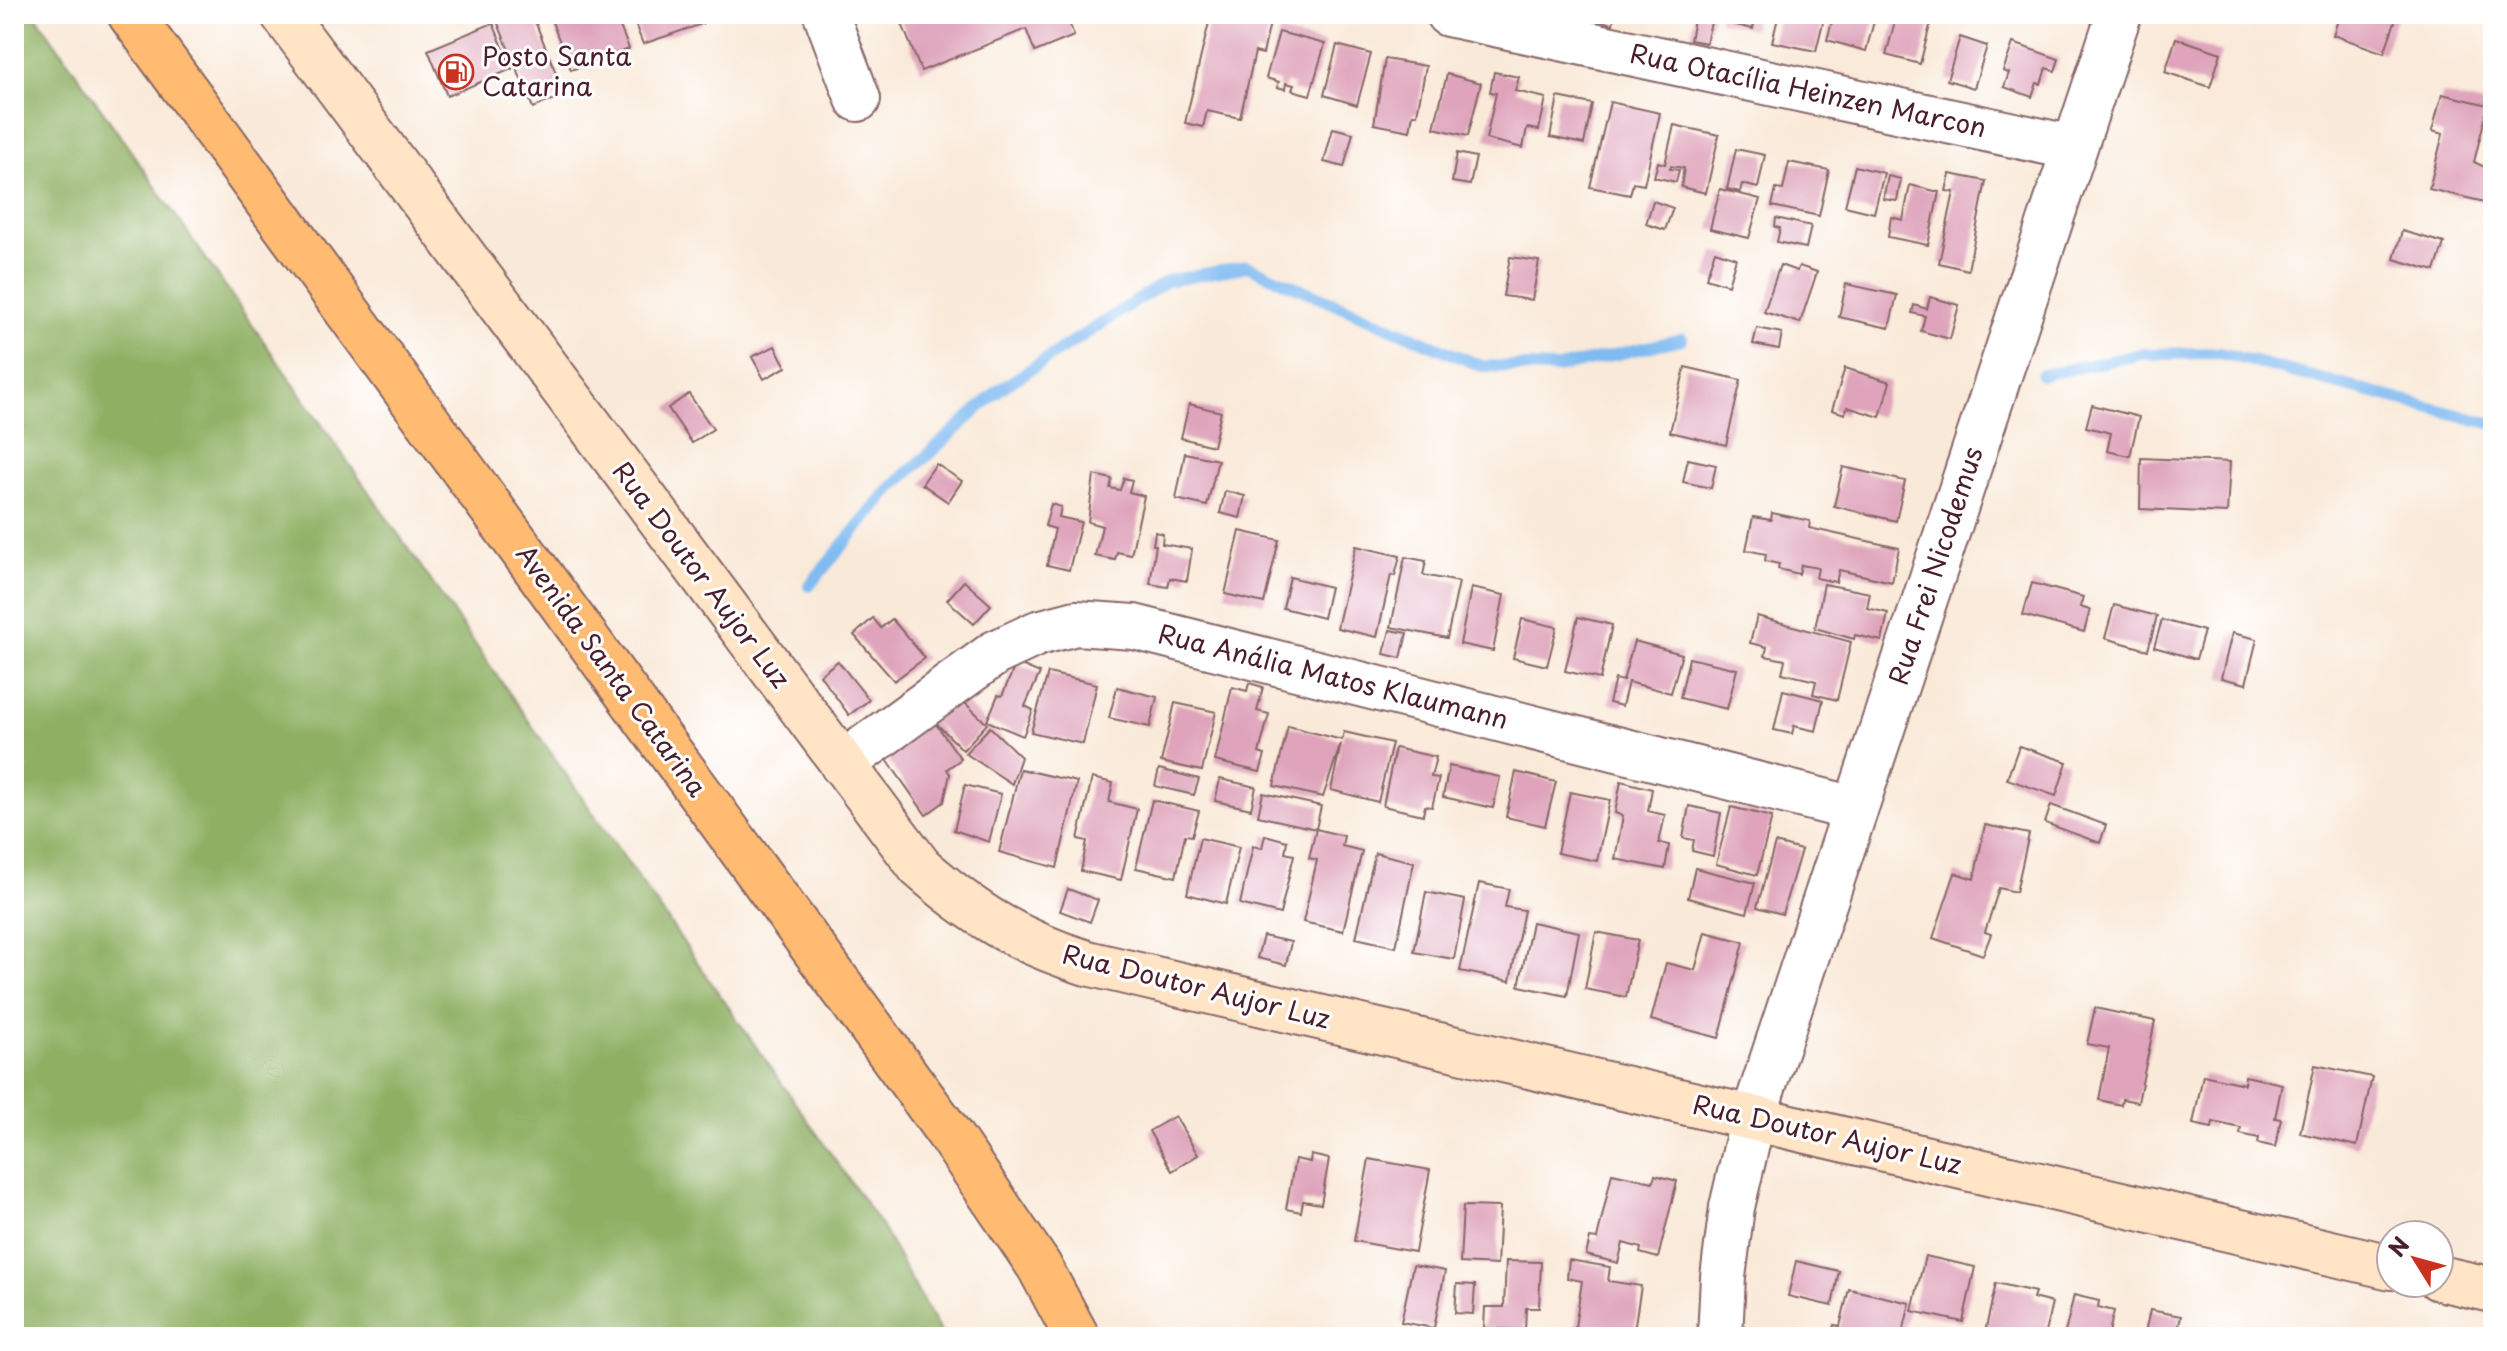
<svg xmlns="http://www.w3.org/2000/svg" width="2507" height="1351" viewBox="0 0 2507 1351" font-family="'Playpen Sans',sans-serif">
<rect width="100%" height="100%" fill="#fff"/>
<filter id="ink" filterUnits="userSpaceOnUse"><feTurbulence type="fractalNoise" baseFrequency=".0125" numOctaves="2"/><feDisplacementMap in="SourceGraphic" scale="16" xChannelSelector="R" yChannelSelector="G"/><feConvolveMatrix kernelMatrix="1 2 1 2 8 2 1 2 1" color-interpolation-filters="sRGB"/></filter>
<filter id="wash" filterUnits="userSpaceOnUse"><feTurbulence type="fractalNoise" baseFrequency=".006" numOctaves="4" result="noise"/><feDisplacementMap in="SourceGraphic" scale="32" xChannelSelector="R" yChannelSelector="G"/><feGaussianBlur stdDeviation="1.8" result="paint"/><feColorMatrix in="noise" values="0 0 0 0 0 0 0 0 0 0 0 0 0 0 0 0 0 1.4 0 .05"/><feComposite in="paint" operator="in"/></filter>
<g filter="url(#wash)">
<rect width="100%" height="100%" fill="#f9e9d8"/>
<path fill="#8fb063" stroke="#6c6847" stroke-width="2" d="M14,14H35L880,1224L943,1337H14Z"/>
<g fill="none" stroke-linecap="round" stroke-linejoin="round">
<g stroke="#7fbaf1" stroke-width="12">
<path d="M2042,375L2142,354L2220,353L2493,424"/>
<path d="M809,586L888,491L1000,389L1167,281L1247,266L1481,366L1558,368L1682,339"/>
</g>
</g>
<g id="blocks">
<g fill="#dfa4bb">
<path d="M494,14H532L565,95L533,108Z"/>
<path d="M575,14H615L629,49L571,70L552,22Z"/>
<path d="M631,14H698L702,24L643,44Z"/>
<path d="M918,14H1066L1074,36L1035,52L1026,29L921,71L901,21Z"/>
<path d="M1211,14H1272L1263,54L1255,52L1240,118L1207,111L1203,127L1185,123Z"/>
<path d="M1597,14H1615L1613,24L1596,20Z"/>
<path d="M1695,14H1713L1706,43L1690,40Z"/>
<path d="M1720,14H1756L1753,29L1719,21Z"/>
<path d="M1779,14H1825L1816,51L1772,42Z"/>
<path d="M1834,14H1876L1866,51L1827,40Z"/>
<path d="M1897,14H1933L1920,64L1886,55Z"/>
<path d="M2340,14L2397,16L2384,53L2333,35Z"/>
<path d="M493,23L512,69L447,96L428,50Z"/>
<path d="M1279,32L1325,44L1310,95L1292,90L1294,85L1286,83L1285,89L1277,87L1279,82L1266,78Z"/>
<path d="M1960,37L1987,46L1974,88L1947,80Z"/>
<path d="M2176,38L2221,53L2210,87L2165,72Z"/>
<path d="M2013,43L2059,59L2055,71L2046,68L2041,84L2037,83L2032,97L2004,87L2009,73L2003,71Z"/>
<path d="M1337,45L1371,54L1357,105L1324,95Z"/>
<path d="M1385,59L1426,66L1417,114H1413L1410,131L1374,124Z"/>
<path d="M1494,72L1519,77L1515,91L1546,98L1539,130L1527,128L1523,148L1486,139L1496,93L1490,92Z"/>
<path d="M1447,74L1481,83L1468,136L1434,128Z"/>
<path d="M2442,94L2488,105L2474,162L2493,171V204L2429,189L2443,134L2432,131Z"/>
<path d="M1558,97L1592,104L1584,144L1550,137Z"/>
<path d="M1610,102L1660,113L1644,185L1633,183L1630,195L1590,187Z"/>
<path d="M1674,125L1719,135L1706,193L1681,187L1684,168L1671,166L1670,169L1679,170L1676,182L1654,177L1658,162L1665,164Z"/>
<path d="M1333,128L1353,133L1344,167L1324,162Z"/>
<path d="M1736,149L1765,155L1758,188L1742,184L1740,192L1727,189Z"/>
<path d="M1457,153L1476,157L1470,185L1452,182Z"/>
<path d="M1789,162L1829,170L1819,216L1772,206L1776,189L1783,190Z"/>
<path d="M1855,166L1884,173L1874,213L1845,206Z"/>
<path d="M1950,174L1986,181L1968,270L1939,263L1954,192L1946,191Z"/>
<path d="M1888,176L1901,179L1897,201L1883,199Z"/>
<path d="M1910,185L1939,192L1928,245L1888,237L1891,217L1903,220Z"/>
<path d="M1720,189L1760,199L1749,238L1710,229Z"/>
<path d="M1653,201L1673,208L1665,230L1646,224Z"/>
<path d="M1776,218L1811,226L1806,248L1777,242L1780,228L1775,227Z"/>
<path d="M2402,231L2444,243L2435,271L2394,259Z"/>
<path d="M1715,251L1736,258L1728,285L1706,278Z"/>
<path d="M1510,257L1539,261L1532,300L1503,296Z"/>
<path d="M1780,265L1797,271L1799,266L1817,272L1800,323L1764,312Z"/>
<path d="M1846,284L1897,295L1889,328L1839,317Z"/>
<path d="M1930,297L1959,305L1950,339L1921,331L1925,316L1912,313L1914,305L1927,309Z"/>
<path d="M1757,328L1782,333L1779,349L1753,344Z"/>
<path d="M775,346L786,367L764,379L752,357Z"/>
<path d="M1685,367L1741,380L1726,445L1670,432Z"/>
<path d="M1845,368L1890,382L1880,417L1847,407L1845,414L1832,410Z"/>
<path d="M689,394L713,429L692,443L668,408Z"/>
<path d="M1189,404L1221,412L1213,446L1181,438Z"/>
<path d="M2092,405L2139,417L2130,456L2107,451L2111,433L2086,427Z"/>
<path d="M1185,453L1218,460L1207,506L1176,499Z"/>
<path d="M2141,458L2230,462L2227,513L2140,509Z"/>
<path d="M1688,459L1716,465L1711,488L1683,482Z"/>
<path d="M936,464L962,481L948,502L922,484Z"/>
<path d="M1843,467L1905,481L1896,521L1834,506Z"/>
<path d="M1094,475L1112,479L1110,488L1120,490L1124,478L1132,480L1129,492L1144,496L1131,555L1117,552L1115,560L1095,556L1102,526L1088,522Z"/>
<path d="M1225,491L1245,496L1240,518L1220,513Z"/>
<path d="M1051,504L1061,507L1059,517L1081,522L1069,570L1047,565L1055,529L1045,526Z"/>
<path d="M1772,513L1810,521L1809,528L1899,548L1892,582L1839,570L1836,582L1816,578L1818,568L1801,565L1799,574L1778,569L1779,564L1765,561L1766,554L1746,550L1753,517L1771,520Z"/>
<path d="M1240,531L1279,540L1264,603L1225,594Z"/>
<path d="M1155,532L1163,534L1162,544L1192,549L1187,581L1170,578L1168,587L1150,584L1156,545H1153Z"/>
<path d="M1356,546L1400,556L1395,576L1391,575L1377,637L1337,628Z"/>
<path d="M1405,557L1426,561L1423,575L1459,582L1447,638L1391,627Z"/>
<path d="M1290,577L1330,587L1323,618L1283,608Z"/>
<path d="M964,581L991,605L974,624L947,600Z"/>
<path d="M2032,583L2083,597L2080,607L2090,610L2084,632L2023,615Z"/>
<path d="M1824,584L1870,593L1867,608L1888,613L1882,641L1855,635L1854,639L1815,628Z"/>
<path d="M1471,588L1504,595L1493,651L1460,644Z"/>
<path d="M2114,605L2157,616L2148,650L2105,638Z"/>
<path d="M1757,616L1851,642L1837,700L1813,694L1816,681L1782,673L1785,660L1765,656L1767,647L1750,643Z"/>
<path d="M1578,617L1612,625L1600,679L1565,671Z"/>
<path d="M873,618L881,628L892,619L925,658L894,681L854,635Z"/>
<path d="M1522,619L1557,627L1547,666L1513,658Z"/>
<path d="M2162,620L2204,631L2196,659L2154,647Z"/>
<path d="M1390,630L1407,633L1401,658L1384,654Z"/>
<path d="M2232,633L2257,639L2246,684L2221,678Z"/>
<path d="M1634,641L1682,654L1671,693L1628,682L1622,706L1609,703L1615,679L1623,681Z"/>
<path d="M1689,658L1737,669L1727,709L1680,698Z"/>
<path d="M838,661L869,700L849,715L820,675Z"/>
<path d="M1016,663L1040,673L1025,706L1033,710L1023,736L987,721L998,695L1002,696Z"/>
<path d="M1048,673L1097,684L1083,744L1031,732Z"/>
<path d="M1249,683L1263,687L1257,711L1269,714L1259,753L1265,755L1260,772L1215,761L1232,687L1247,691Z"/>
<path d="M1117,687L1157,697L1150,727L1109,718Z"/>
<path d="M1783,690L1823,700L1816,731L1794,726L1792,734L1774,730Z"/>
<path d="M962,700L987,724L963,750L933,720Z"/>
<path d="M1175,703L1216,712L1202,771L1161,762Z"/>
<path d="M933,720L961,759L947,769L950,774L944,802L926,815L883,754Z"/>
<path d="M1288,726L1342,740L1344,732L1392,743L1378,802L1331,790L1341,743L1323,797L1274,786Z"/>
<path d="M990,727L1021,757L1012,784L965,753Z"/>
<path d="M2019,746L2067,762L2056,796L2007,779Z"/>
<path d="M1395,748L1436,757L1431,777L1439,778L1432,807L1425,806L1423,815L1383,806Z"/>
<path d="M1449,766L1500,777L1493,808L1443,797Z"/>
<path d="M1020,769L1077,782L1057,868L999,852Z"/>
<path d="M1159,769L1199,779L1194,795L1155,786Z"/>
<path d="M1516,772L1556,782L1545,826L1506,817Z"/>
<path d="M1092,778L1113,783L1109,802L1137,809L1121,880L1081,871L1087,841L1078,839Z"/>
<path d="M1220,779L1256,787L1251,809L1215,801Z"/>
<path d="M1621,781L1652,789L1648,811L1665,815L1659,843L1669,845L1665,869L1615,859L1623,816L1615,813Z"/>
<path d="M965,785L1001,794L989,842L954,830Z"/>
<path d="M1570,792L1610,800L1597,861L1557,853Z"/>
<path d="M1263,793L1321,806L1316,829L1258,816Z"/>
<path d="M1152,800L1199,811L1192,836L1185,835L1176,877L1136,868Z"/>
<path d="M2051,805L2106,825L2100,843L2045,823Z"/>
<path d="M1689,806L1721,813L1713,856L1692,851L1694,840L1683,838Z"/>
<path d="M1731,807L1772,817L1757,875L1716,864Z"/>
<path d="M1985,825L2029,834L2016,892L1999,888L1985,932L1991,934L1983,955L1933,938L1955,873L1974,879Z"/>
<path d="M1316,829L1344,836L1342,846L1362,851L1343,931L1303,922L1317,860L1309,858Z"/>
<path d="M1265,835L1287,841L1285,853L1294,855L1280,914L1240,904L1253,846L1262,848Z"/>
<path d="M1200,838L1239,847L1226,904L1187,894Z"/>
<path d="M1775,843L1801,850L1782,914L1757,907Z"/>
<path d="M1375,853L1414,862L1396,947L1356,938Z"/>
<path d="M1695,868L1755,883L1747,913L1688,898Z"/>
<path d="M1479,883L1509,889L1505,907L1524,910L1510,981L1460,971Z"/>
<path d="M1068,889L1098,900L1090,922L1060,911Z"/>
<path d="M1426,892L1465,900L1454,959L1414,952Z"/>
<path d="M1532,922L1579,932L1567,996L1519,986Z"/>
<path d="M1596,932L1638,940L1626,997L1585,989Z"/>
<path d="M1705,932L1744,942L1719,1038L1651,1020L1666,963L1695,970Z"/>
<path d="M1263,936L1291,942L1286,965L1257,958Z"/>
<path d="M2095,1008L2155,1021L2138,1102L2122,1099L2121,1105L2099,1100L2109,1048L2087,1044Z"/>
<path d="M2315,1065L2372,1077L2357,1146L2300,1133Z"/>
<path d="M2203,1075L2244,1084L2245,1076L2282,1084L2275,1118L2281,1119L2275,1147L2258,1143L2259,1138L2240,1134L2241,1128L2213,1122L2212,1128L2193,1124Z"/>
<path d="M1175,1116L1198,1155L1172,1171L1149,1131Z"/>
<path d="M1311,1155L1329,1159L1321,1204L1303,1201L1301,1212L1286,1209L1295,1159L1310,1162Z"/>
<path d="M1369,1159L1430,1170L1415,1252L1354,1241Z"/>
<path d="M1612,1173L1653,1182L1655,1175L1677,1181L1658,1258L1640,1253L1641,1248L1623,1243L1618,1263L1586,1255L1590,1238L1597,1239Z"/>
<path d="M1463,1206L1500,1207L1497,1265L1460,1263Z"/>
<path d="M1925,1256L1975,1267L1963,1322L1912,1311Z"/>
<path d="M1569,1260L1610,1267L1608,1281L1641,1286L1633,1337H1617L1618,1333L1575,1327L1582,1281L1567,1278Z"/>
<path d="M1506,1261L1541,1262L1539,1308H1526L1525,1330L1484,1328L1485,1307H1504Z"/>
<path d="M1796,1261L1839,1271L1832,1306L1788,1296Z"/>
<path d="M1413,1265L1445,1271L1434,1328L1401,1322Z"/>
<path d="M1996,1283L2035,1292L2033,1298L2052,1303L2044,1337H1984Z"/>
<path d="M1457,1284L1475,1285L1473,1314L1455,1313Z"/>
<path d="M1849,1289L1910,1303L1902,1337H1831L1834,1325L1840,1326Z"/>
<path d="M2074,1295L2099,1301L2098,1307L2114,1311L2108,1337H2064Z"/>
<path d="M2150,1310L2181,1316L2177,1337H2144Z"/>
<path d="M2209,1329L2232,1336V1337H2206Z"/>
</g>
</g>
</g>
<g filter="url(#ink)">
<use href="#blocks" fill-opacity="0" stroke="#876668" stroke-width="2"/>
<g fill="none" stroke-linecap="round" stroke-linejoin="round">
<g stroke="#876668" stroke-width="48">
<g id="street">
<path d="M826,14L858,99"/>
<path d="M1448,14L2074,148"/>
<path d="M842,764L995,653L1038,633L1076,623L1134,627L1855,809"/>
<path d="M1720,1337L1723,1277L1732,1207L1753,1118L2119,14"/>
</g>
</g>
<g stroke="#876668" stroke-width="48">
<g id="secondary">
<path d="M283,14L920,867C975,915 1017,941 1087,963L2391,1267"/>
<path d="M2439,1278L2493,1290"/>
</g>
</g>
<g stroke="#876668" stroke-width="48">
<path id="primary" d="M130,14L947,1131L1039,1266L1077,1337"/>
</g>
<use href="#street" stroke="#fff" stroke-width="44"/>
<use href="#secondary" stroke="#ffe4c6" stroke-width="44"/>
<use href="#primary" stroke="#febb71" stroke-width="44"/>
</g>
</g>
<defs>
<g id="fuel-ring" transform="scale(1.8)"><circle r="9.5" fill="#fff" stroke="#c8321e" stroke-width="1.5"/><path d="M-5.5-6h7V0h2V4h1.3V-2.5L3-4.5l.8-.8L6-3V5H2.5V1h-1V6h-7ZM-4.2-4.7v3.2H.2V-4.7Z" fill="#c8321e"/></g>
</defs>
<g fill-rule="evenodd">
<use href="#fuel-ring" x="456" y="72"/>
</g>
<g text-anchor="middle" stroke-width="6" stroke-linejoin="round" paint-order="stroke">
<g font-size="26" fill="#4a1f2b" stroke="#fff" text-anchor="start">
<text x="482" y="66">Posto Santa<tspan x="482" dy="30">Catarina</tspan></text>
</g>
<g font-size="26" fill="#4a1f2b" stroke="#fff">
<text transform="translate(1808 91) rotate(12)" y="9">Rua Otacília Heinzen Marcon</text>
<text transform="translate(1936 566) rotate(-72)" y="9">Rua Frei Nicodemus</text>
<text transform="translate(701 575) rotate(53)" y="9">Rua Doutor Aujor Luz</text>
<text transform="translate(611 671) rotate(54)" y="9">Avenida Santa Catarina</text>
<text transform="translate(1333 677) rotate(14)" y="9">Rua Anália Matos Klaumann</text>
<text transform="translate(1196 987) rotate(14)" y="9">Rua Doutor Aujor Luz</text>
<text transform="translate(1827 1135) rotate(13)" y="9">Rua Doutor Aujor Luz</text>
</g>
</g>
<rect width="2507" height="1351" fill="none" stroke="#fff" stroke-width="48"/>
<g transform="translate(2415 1259) rotate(307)"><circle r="38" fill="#ffffff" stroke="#b7a5aa" stroke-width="2"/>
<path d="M0-6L14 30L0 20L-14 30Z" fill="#c8321e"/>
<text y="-12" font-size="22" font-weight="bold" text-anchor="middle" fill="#4a1f2b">N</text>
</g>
</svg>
